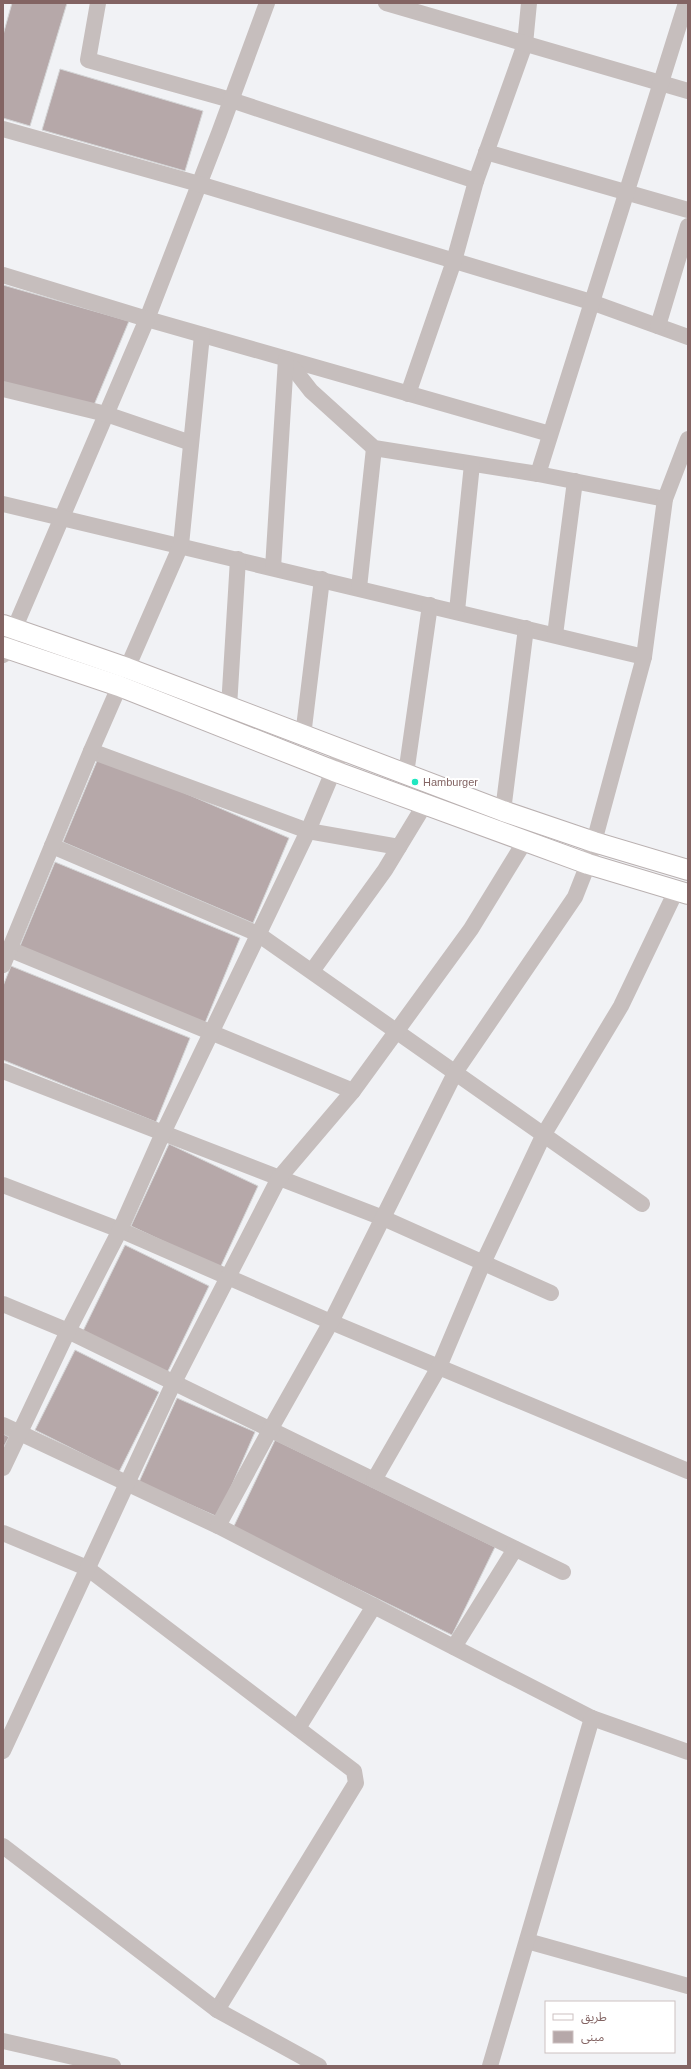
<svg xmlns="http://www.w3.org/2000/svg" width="691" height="2069" viewBox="0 0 691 2069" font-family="Arial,'Noto Sans Arabic',sans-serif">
<rect width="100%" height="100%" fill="#f1f2f5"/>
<g fill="#b6a8a9" stroke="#d4d5d6">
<path d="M12,3H67L30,126L3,118V35Z"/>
<path d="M60,69L203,111L185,171L42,130Z"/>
<path d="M3,285L129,321L94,405L3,383Z"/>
<path d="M99,756L289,838L253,923L63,842Z"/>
<path d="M55,862L240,938L205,1023L20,946Z"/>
<path d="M11,966L190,1038L156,1122L3,1060V986Z"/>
<path d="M169,1144L258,1186L220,1268L131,1226Z"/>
<path d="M125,1245L209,1286L167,1373L83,1331Z"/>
<path d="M75,1350L159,1392L119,1472L35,1430Z"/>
<path d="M177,1398L255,1432L218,1517L139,1482Z"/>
<path d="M3,1434L9,1437L3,1448Z"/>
<path d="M275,1440L495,1547L452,1635L233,1528Z"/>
</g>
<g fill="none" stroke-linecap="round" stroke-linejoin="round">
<g stroke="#bab1b1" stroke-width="22">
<g id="major">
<path d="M3,625L127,668L503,811L594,842L688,870"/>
<path d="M3,647L119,686L334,771L588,864L688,894"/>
</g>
</g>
<g stroke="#c6bebd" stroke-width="16">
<path d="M98,3L88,60L231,100L476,181L525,44L529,3"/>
<path d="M267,3L219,133L147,319L550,434"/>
<path d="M386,3L688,91"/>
<path d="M3,129L199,184L591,302L688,337"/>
<path d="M486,152L688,210"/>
<path d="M3,275L147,319L3,655"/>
<path d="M658,326L688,226"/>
<path d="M286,359L311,391L374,448L538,474L665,499"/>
<path d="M3,389L106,414L191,443"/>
<path d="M408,394L454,261L476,181"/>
<path d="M538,474L686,3"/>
<path d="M3,504L644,657"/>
<path d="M273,568L286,359"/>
<path d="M359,588L374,448"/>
<path d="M457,611L472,464"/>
<path d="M555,635L575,481"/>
<path d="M229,707L238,559"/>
<path d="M303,736L322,579"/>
<path d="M91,751L308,831L399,847"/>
<path d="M406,774L430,605"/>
<path d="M503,811L526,628"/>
<path d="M52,846L258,934L642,1204"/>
<path d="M9,949L353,1091"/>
<path d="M3,965L91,751L181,545L202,335"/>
<path d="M312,971L385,870L425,804"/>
<path d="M3,1071L383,1218L551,1293"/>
<path d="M3,1185L120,1230L331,1322L688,1471"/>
<path d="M3,1304L68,1331L563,1572"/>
<path d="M3,1425L218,1526L592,1718L688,1752"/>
<path d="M3,1468L68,1331L120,1230L163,1133L308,831L342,750"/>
<path d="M374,1480L439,1367L483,1263L544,1134L621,1006L676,891"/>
<path d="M218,1526L270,1430L331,1322L456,1071L575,897L588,864L644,657L665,499L688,439"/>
<path d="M3,1533L87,1568L354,1771L356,1783L217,2010"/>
<path d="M454,1647L515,1549"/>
<path d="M298,1728L374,1606"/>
<path d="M3,1751L174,1382L279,1178L353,1091L471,929L525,841"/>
<path d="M3,1846L217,2010L319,2066"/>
<path d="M527,1941L688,1986"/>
<path d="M3,2041L113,2066"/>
<path d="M490,2066L592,1718"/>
</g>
<use href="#major" stroke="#fff" stroke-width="20"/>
</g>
<circle fill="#1fe7c0" stroke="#fff" stroke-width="1.5" cx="415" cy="782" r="4"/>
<g text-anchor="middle" stroke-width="4" stroke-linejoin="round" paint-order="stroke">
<g font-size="11" fill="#836463" stroke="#fff" text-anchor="start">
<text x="423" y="786">Hamburger</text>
</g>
</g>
<rect width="691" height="2069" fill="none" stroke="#836463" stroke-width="8"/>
<rect x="545" y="2001" width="130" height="52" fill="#ffffff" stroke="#cdc1c1"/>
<rect x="553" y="2014" width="20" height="6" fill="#ffffff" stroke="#cdc1c1"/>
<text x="581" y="2021" font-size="12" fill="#836463">طريق</text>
<rect x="553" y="2031" width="20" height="12" fill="#b6a8a9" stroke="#cdc1c1"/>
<text x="581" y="2041" font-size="12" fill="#836463">مبنى</text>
</svg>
